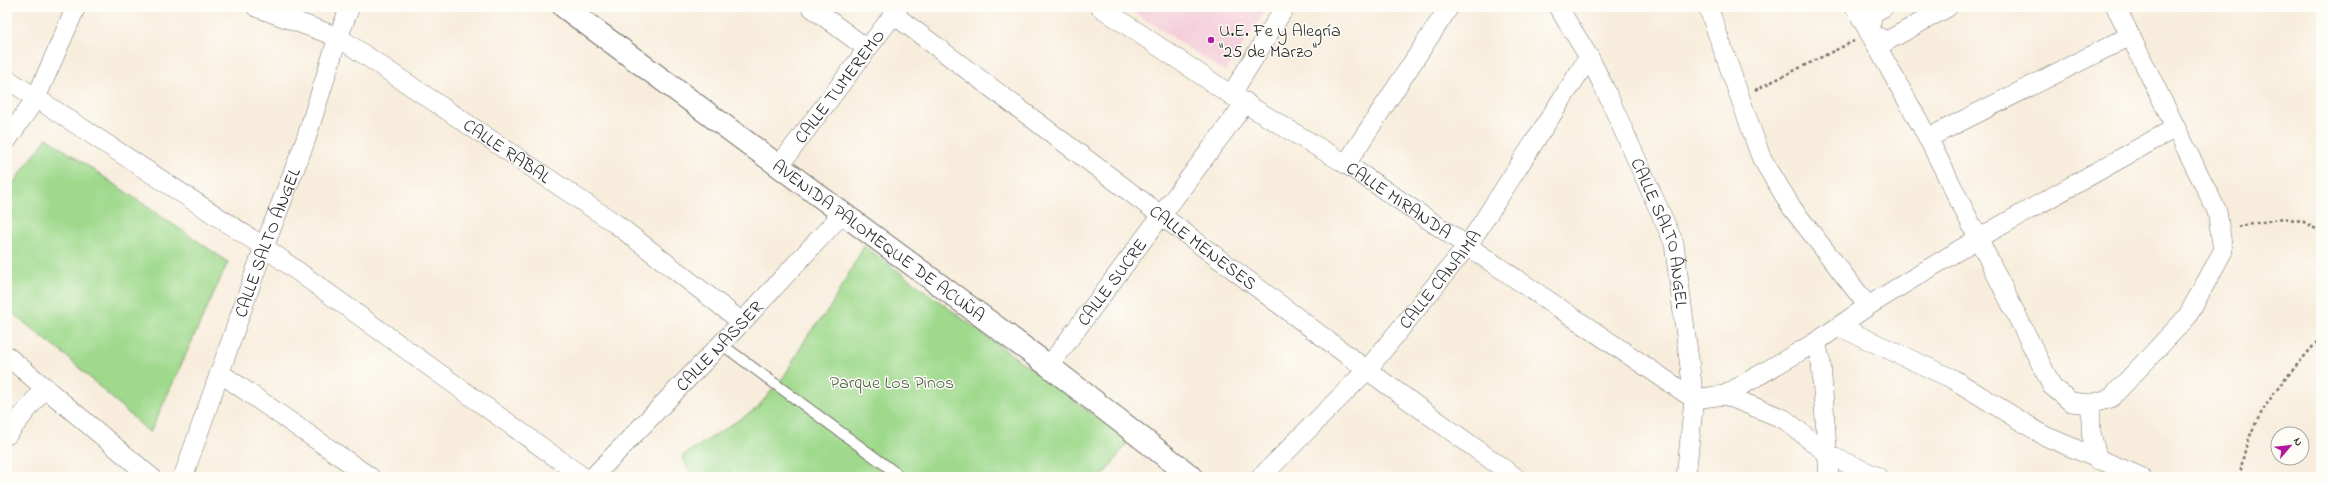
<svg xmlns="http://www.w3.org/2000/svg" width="2328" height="484" viewBox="0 0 2328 484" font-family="'Indie Flower',sans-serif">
<rect width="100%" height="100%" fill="#fdfcf7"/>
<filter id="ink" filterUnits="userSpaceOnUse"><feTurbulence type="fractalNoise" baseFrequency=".025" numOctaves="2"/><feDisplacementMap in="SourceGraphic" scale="8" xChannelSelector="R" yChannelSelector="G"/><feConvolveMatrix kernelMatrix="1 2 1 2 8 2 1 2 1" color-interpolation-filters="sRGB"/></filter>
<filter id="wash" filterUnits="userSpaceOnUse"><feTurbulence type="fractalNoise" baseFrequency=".012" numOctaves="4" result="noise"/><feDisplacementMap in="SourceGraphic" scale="16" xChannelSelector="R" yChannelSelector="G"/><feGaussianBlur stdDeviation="0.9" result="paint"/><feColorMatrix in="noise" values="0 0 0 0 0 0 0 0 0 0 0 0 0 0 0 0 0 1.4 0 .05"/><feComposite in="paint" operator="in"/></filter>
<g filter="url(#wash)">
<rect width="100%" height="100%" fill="#f8eddc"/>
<path fill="#f5cfdb" d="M1126,7H1267L1225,72Z"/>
<g fill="#9fd98c" stroke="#65825c">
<path d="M47,138L228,262L150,433L65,355L7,309V191Z"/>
<path d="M864,246L1129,441L1102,477H692L682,456L756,409L785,375L808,335L829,309Z"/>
</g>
</g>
<g filter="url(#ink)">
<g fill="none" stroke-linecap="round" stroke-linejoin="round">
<g stroke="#736f69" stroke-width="12">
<path id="service" d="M721,344L896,473"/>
</g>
<g stroke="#736f69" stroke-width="20">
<g id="minor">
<path id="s1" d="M256,7L338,37L616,224L742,322"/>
<path d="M811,7L866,48"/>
<path id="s2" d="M1100,7L1231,95L1346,164L1694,399L1725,395L1816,342L1868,306L1977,239L2175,128"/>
<path id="s3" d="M1558,7L1589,57L1604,87L1674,243L1694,399L1686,477"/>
<path d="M1708,7L1761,157L1792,208L1868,306"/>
<path d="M1855,7L1928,138L2052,386L2071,402L2091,404L2111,398L2187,317L2223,251L2217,211L2116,7"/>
<path d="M1884,7L1873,13L1869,33L1887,41L1948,7"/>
<path id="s4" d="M893,14L1367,370L1515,477"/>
<path d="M7,79L264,247L583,477"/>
<path d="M1231,95L1285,7"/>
<path d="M1928,138L2130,36"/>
<path d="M7,140L36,98L76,7"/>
<path d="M1346,164L1449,7"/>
<path id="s5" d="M779,166L899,7"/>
<path d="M1840,327L1953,379L2045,436L2141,477"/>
<path d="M1816,342L1821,363L1829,477"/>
<path d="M7,356L151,477"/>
<path id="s6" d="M1049,366L1246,102"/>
<path d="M220,373L370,477"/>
<path d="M1725,395L1784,419L1829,455L1878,477"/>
<path d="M2091,404V433L2098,460"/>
<path d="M7,435L45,387"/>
<path id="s7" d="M183,477L264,247L305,142L338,37L350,7"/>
<path id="s8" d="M593,477L742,322L843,213"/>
<path id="s9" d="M1261,477L1367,370L1468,245L1589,57"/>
</g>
</g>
<g stroke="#736f69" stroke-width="24">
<g id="tertiary">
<path id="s10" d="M564,7L1049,366L1192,477"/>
</g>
</g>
<g stroke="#736f69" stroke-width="2.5" stroke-dasharray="3 3" stroke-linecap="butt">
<path d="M1755,90L1854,41"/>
<path d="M2238,227L2283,218L2302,221L2321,232"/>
<path d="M2240,477C2246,417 2284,381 2321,337"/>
</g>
<use href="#service" stroke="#fff" stroke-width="10"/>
<use href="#minor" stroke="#fff" stroke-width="19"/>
<use href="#tertiary" stroke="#fff" stroke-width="22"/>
</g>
</g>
<circle fill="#b5179e" stroke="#fdfcf7" stroke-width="1.5" cx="1211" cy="40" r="4"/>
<g text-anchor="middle" stroke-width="3" stroke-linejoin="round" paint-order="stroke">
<g font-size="18" fill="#2b2b2b" stroke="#fdfcf7" text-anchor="start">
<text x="1219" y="36">U.E. Fe y Alegría<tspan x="1219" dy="21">"25 de Marzo"</tspan></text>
</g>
<g font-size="18" fill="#2b2b2b" stroke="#fdfcf7">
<text dy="6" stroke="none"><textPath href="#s5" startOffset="100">CALLE TUMEREMO</textPath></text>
<text dy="6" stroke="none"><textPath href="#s1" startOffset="291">CALLE RABAL</textPath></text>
<text dy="6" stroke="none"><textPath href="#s2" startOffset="356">CALLE MIRANDA</textPath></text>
<text dy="6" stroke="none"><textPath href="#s3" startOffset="250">CALLE SALTO ÁNGEL</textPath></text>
<text dy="6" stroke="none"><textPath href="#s10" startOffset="392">AVENIDA PALOMEQUE DE ACUÑA</textPath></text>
<text dy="6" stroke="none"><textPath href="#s7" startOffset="249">CALLE SALTO ÁNGEL</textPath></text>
<text dy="6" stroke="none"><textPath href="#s4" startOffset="388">CALLE MENESES</textPath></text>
<text dy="6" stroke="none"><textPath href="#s9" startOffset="267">CALLE CANAIMA</textPath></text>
<text dy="6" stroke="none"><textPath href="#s6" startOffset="105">CALLE SUCRE</textPath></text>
<text dy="6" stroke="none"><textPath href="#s8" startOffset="182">CALLE NASSER</textPath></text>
</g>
<g font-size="18" fill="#4e5f48" stroke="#fdfcf7">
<text x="892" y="388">Parque Los Pinos</text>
</g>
</g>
<rect width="2328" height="484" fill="none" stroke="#fdfcf7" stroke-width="24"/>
<g transform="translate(2290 446) rotate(62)"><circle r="19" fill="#fdfcf7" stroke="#a9a8a5"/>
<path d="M0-3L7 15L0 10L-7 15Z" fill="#b5179e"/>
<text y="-6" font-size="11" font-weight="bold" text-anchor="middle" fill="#2b2b2b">N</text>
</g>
</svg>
